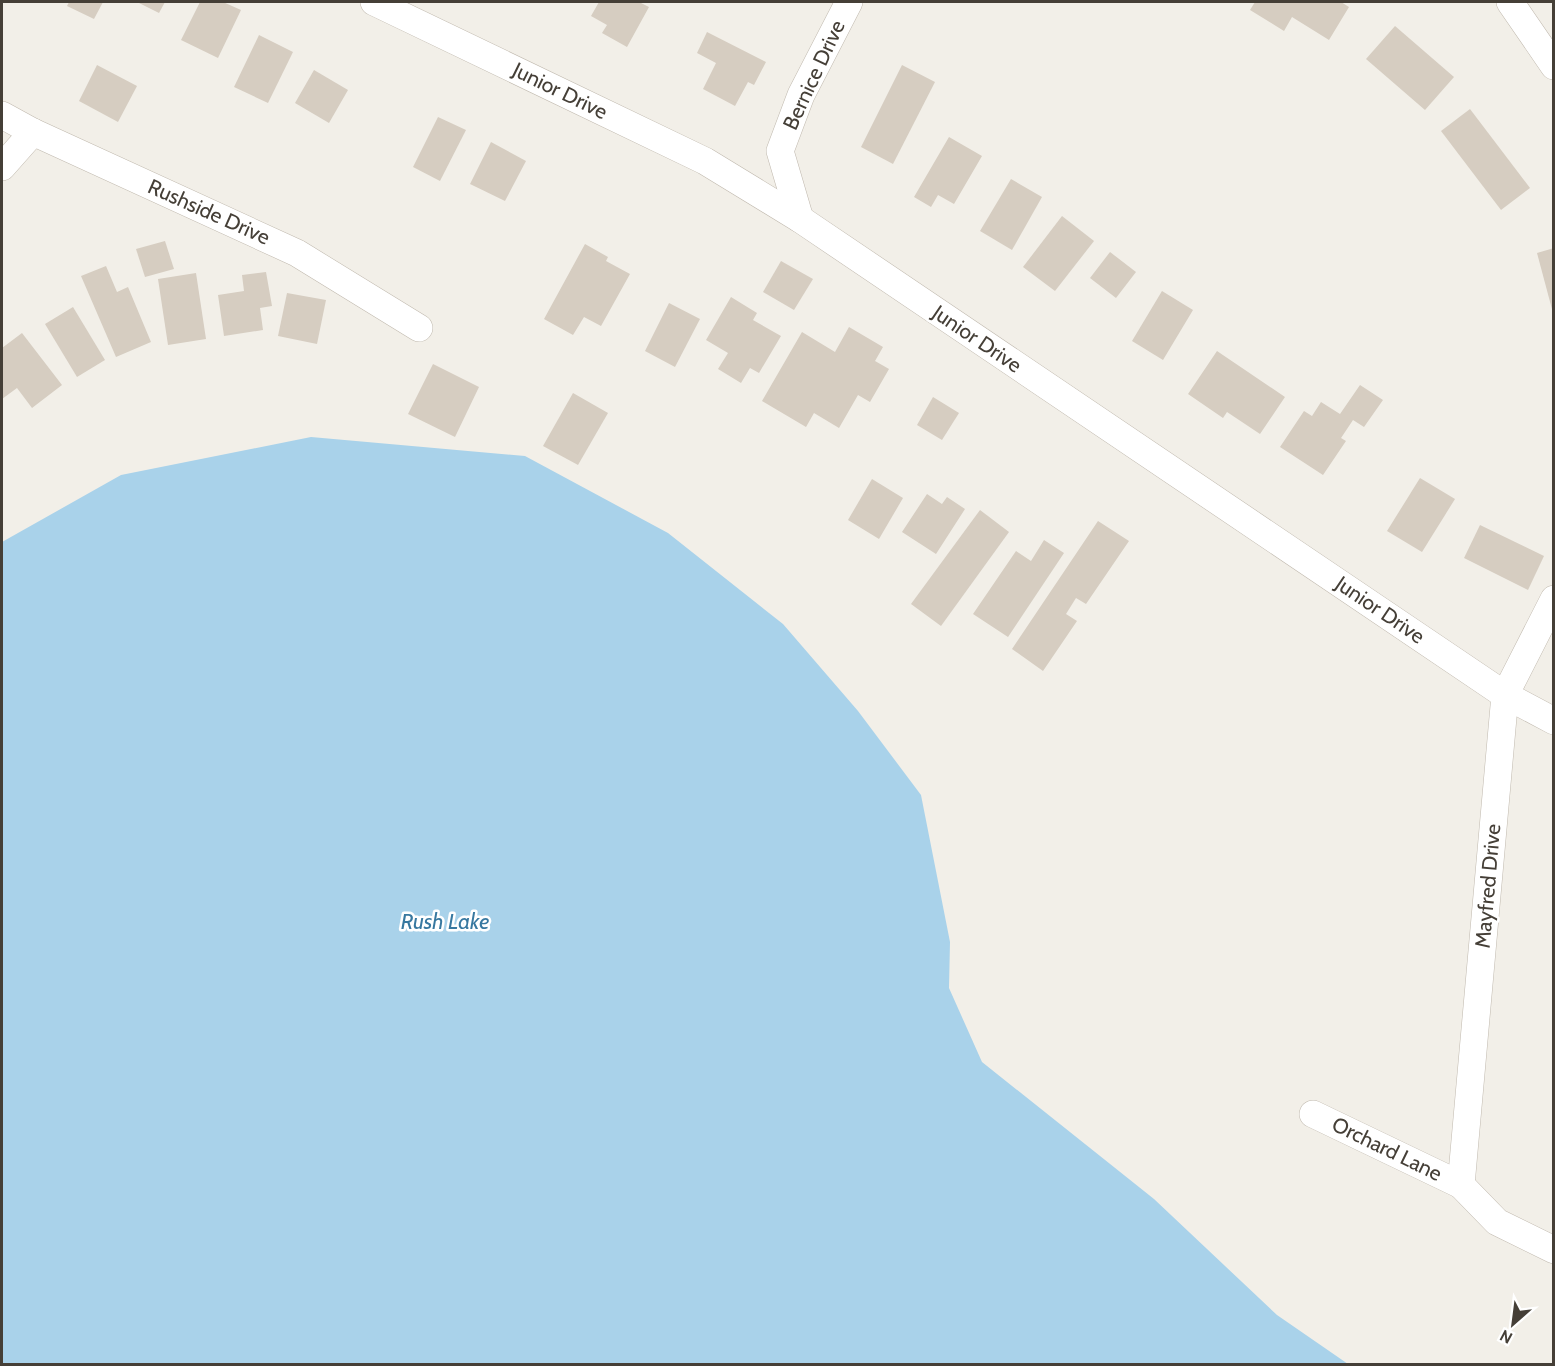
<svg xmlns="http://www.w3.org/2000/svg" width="1555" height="1366" viewBox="0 0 1555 1366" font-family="Cabin,sans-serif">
<rect width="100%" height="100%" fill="#f2efe8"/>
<path fill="#a9d2ea" d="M311,437L525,456L668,533L783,624L858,711L921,795L950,942L949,988L982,1062L1154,1199L1277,1315L1348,1364H2V542L121,475Z"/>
<g fill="#d6cdc1">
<path d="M69,2H103L94,19L67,6Z"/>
<path d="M137,2H165L159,13Z"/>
<path d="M200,2H223L241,10L218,58L181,40Z"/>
<path d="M599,2H639L649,7L627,47L602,33L607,25L591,16Z"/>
<path d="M1255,2H1341L1349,7L1329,40L1292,17L1284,31L1250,10Z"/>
<path d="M1395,26L1454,77L1425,110L1366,59Z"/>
<path d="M707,32L766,62L754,85L748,82L735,106L703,89L716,63L697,53Z"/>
<path d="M259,35L293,52L268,103L234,87Z"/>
<path d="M97,65L137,86L118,122L79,101Z"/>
<path d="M902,65L935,82L893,164L861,147Z"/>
<path d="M314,70L348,90L329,123L295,103Z"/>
<path d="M1470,109L1530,188L1501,210L1441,131Z"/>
<path d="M438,117L466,130L440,181L413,167Z"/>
<path d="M949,137L982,156L954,204L938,195L931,207L914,197Z"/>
<path d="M491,142L526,161L505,201L470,184Z"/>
<path d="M1011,179L1042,197L1012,250L980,231Z"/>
<path d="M1062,216L1094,241L1055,291L1023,267Z"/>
<path d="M165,241L174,269L145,277L136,249Z"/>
<path d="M585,244L608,257L606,261L630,274L601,326L584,317L573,335L544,319Z"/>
<path d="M1554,248V313H1553L1537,253Z"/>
<path d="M1110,252L1136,272L1116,298L1090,278Z"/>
<path d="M781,261L813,279L794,310L763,292Z"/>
<path d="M106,266L117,292L128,287L151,342L116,357L81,276Z"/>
<path d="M266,272L272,306L260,308L263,330L224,336L218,295L244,291L242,275Z"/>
<path d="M196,273L206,339L168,345L158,279Z"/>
<path d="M1162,291L1193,310L1163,360L1132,341Z"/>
<path d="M287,293L326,300L317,344L278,336Z"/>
<path d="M731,297L757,313L753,320L781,336L759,373L750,368L741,383L718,369L728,353L706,340Z"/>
<path d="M669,303L700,319L675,367L645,351Z"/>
<path d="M73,307L105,360L77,377L45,324Z"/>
<path d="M849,327L883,347L875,361L889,369L870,402L858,395L839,428L814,413L806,427L762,401L802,332L835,352Z"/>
<path d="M22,333L62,385L32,408L17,388L2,399V348Z"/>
<path d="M1217,351L1285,397L1260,434L1227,412L1223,418L1188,394Z"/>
<path d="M433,364L479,387L455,437L408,414Z"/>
<path d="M1360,385L1383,400L1364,427L1353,420L1341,438L1346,441L1323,475L1280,447L1304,411L1312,416L1321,402L1340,414Z"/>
<path d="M573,393L608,413L578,465L543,446Z"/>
<path d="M933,397L959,413L942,440L917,425Z"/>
<path d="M1420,478L1455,499L1422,552L1387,531Z"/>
<path d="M872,479L903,498L879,539L848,520Z"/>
<path d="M927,494L942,504L947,497L965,509L936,554L902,532Z"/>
<path d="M980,510L1009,532L941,626L911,604Z"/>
<path d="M1098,521L1129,541L1086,604L1076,598L1066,614L1077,621L1043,671L1012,649Z"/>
<path d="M1480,525L1544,556L1528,590L1464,558Z"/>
<path d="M1044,540L1064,553L1008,637L973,614L1016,551L1031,561Z"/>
</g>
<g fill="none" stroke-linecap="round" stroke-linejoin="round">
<g stroke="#c0b9ae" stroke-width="28">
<g id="street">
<path d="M374,2L705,161L800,219L1505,695L1554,721"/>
<path d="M1510,2L1554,66"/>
<path d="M2,115L33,132L297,253L419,328"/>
<path d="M2,167L33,132"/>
<path d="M800,219L780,151L801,95L849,2"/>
<path d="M1313,1114L1461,1185L1497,1222L1554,1250"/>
<path d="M1461,1185L1505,695L1554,599"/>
</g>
</g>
<use href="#street" stroke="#fff" stroke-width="27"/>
</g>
<g text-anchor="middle" stroke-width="5" stroke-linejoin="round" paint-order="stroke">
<g font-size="21" fill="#453f37" stroke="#fff">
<text transform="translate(814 75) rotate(-65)" y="7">Bernice Drive</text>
<text transform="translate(560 91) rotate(26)" y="7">Junior Drive</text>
<text transform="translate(209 212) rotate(24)" y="7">Rushside Drive</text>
<text transform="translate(977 339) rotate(34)" y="7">Junior Drive</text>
<text transform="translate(1380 610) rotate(34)" y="7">Junior Drive</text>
<text transform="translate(1488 886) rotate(-85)" y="7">Mayfred Drive</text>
<text transform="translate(1387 1149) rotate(26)" y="7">Orchard Lane</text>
</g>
<g font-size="22" font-style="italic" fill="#3778a0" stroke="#fff">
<text x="445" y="929">Rush Lake</text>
</g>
</g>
<rect width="1555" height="1366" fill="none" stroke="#453f37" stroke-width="6"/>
<g transform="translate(1513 1324) rotate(208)" stroke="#ffffff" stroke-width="4.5" paint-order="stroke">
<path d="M0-4.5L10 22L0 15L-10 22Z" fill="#453f37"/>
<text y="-9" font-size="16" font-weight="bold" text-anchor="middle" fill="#453f37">N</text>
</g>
</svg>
